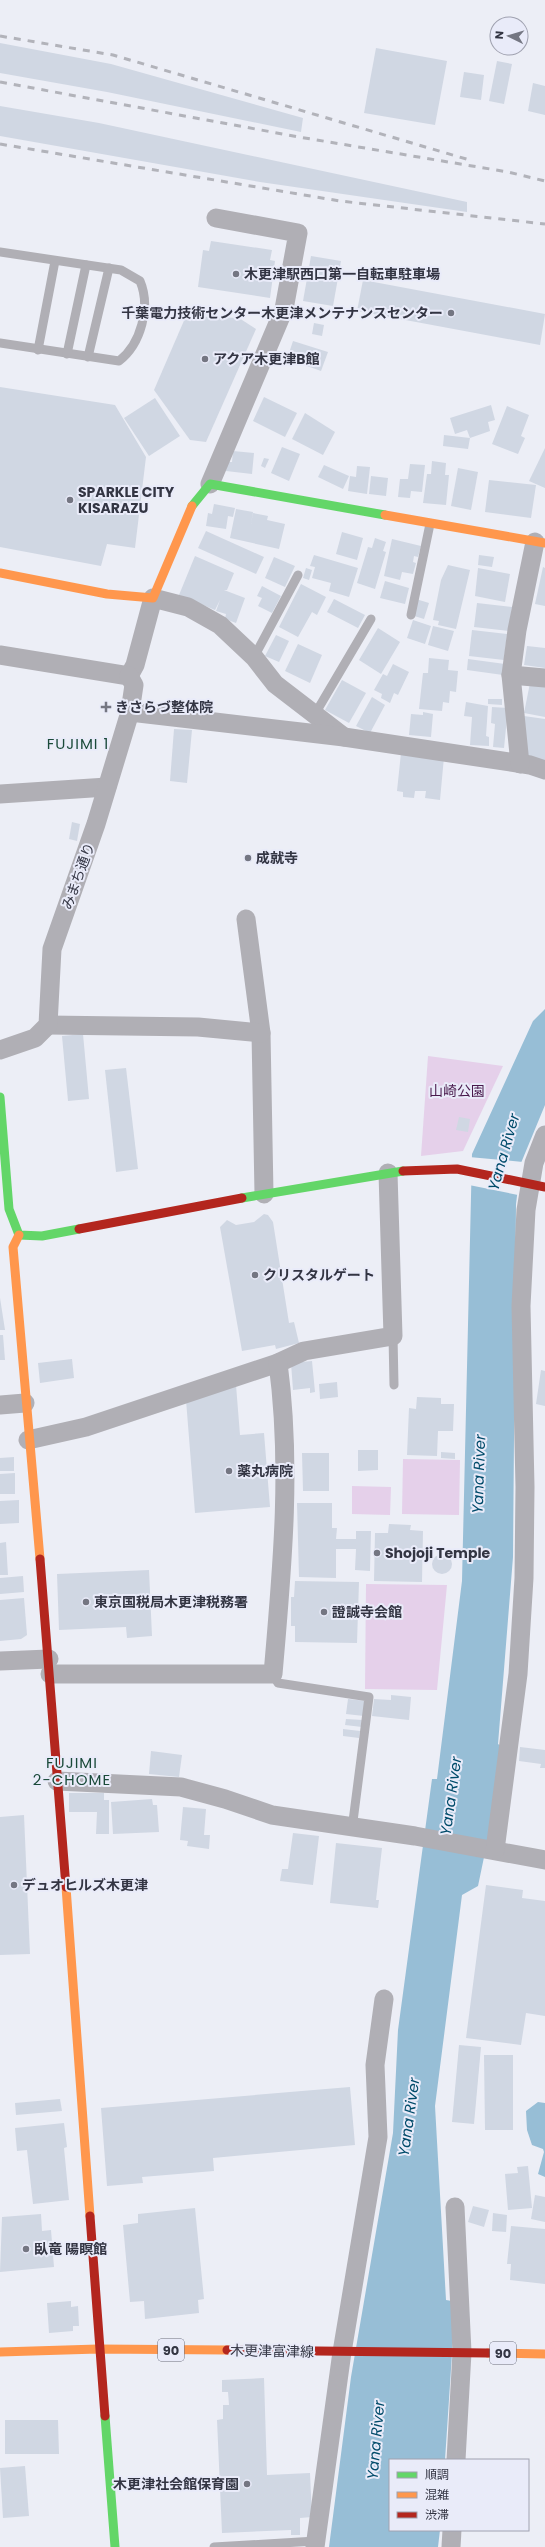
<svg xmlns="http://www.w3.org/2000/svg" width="545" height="2547" viewBox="0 0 545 2547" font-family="Poppins,'Noto Sans JP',sans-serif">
<rect width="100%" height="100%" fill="#eceef6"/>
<g fill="#e5d0ea">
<path d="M428,1056L503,1066L463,1151L421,1156Z"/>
<path d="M403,1459L460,1460L459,1515L402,1514Z"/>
<path d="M352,1486L391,1487L390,1515L352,1514Z"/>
<path d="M366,1584L447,1585L437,1690L365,1689Z"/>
</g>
<g fill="#97bed6">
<path d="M545,1009V1105L521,1163L516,1204L513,1557L498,1744L501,1746L488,1838L478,1886L462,1895L435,2106L446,2300L452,2301L454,2323L445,2460H390V2530H440L438,2547H329L351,2377L393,2133L398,2030L432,1779H437L462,1581L472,1154L533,1021Z"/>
<path d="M538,2102L545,2103V2177L538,2174L544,2152L543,2149L532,2145L527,2130L526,2111Z"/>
</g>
<path fill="#eceef6" d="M469,1157L523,1162L518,1195L469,1185Z"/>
<g fill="#d0d7e3">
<path d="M0,43L111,64L303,118L301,132L107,92L0,73Z"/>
<path d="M376,48L447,61L435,125L364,113Z"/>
<path d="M497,61L512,64L504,104L489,101Z"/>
<path d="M464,72L484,75L481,100L460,97Z"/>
<path d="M533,83L545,86V115L528,111Z"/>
<path d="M0,106L99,123L467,202V212L260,182L0,136Z"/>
<path d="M211,241L272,250L270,260L275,261L270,298L198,287L203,250L209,251Z"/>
<path d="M311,256L341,261L333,306L303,301Z"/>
<path d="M363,280L545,314L540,345L357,311Z"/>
<path d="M186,316L239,318L256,329L206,442L190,440L154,390Z"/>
<path d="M314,323L324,325L322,336L312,334Z"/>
<path d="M293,341L328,352L321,371L287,359Z"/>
<path d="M0,387L115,405L146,457L135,548L107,544L101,566L0,547Z"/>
<path d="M264,397L297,413L285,437L253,421Z"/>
<path d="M155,398L180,436L149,456L124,418Z"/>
<path d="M491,405L495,420L488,422L490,431L470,438L467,430L455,434L450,418Z"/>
<path d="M507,406L529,415L521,436L525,438L518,454L492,444Z"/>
<path d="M305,413L335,432L323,455L292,439Z"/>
<path d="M444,435L470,438L468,449L443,446Z"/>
<path d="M282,447L300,454L289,481L271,473Z"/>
<path d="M545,448V488L529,481Z"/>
<path d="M233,451L254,453L252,474L226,471L227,462H232Z"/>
<path d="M264,458L269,459L265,468L261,466Z"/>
<path d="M432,461L446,463L445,475H449L446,505L423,503L427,474H431Z"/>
<path d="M410,464L425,465L422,492L411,491L410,498L398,497L400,479H408Z"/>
<path d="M324,465L349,476L343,489L318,477Z"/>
<path d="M357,466L370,467L367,494L348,491L350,476L356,477Z"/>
<path d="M458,468L478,472L471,510L451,506Z"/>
<path d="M371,476L388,478L386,496L369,494Z"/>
<path d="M489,480L536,485L531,518L485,512Z"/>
<path d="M214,504L235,508L233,517L228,516L226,529L206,526L208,513L212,514Z"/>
<path d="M236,509L253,512L251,524L253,513L268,516L267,520L285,524L279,549L230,538Z"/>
<path d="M206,531L264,557L256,574L198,548Z"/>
<path d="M342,532L363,538L357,560L336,554Z"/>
<path d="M375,538L386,542L383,551L386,552L375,589L357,583L368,547L372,548Z"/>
<path d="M392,539L421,546L418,557L414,556L413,562L416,563L413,574L402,572L400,580L384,576Z"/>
<path d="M314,555L358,568L349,597L329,591L331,583L312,578L315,567L310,566Z"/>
<path d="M479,555L494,557L492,567L478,565Z"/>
<path d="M195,556L234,573L227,590H224L245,598L236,623L225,619L226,614L216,611L220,600L215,610L179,595Z"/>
<path d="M274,557L295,566L285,587L265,578Z"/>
<path d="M448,565L470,570L456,629L438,625L439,621L433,620L441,580Z"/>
<path d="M543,567L545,568V606L535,604Z"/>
<path d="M306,568L312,570L309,580L303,578Z"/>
<path d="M478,568L510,574L505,602L475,596Z"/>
<path d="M385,581L409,588L405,604L380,598Z"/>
<path d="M301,584L326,597L317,615L312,612L298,637L279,627Z"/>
<path d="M262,586L281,596L272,613L258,606L262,598L257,596Z"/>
<path d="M334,599L365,615L358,628L327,612Z"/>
<path d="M416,599L429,603L424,619L411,615Z"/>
<path d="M477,603L512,607L509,631L474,627Z"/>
<path d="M413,620L431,626L425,644L407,638Z"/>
<path d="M433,626L454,631L448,651L428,645Z"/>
<path d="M378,628L400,642L381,674L359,660Z"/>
<path d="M472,630L507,634L504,660L469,656Z"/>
<path d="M276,635L289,641L279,662L265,656Z"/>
<path d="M298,644L322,655L310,683L285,671Z"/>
<path d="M527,646L545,648V668L524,665Z"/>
<path d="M429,658L449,660L448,670L458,671L456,692L450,691L449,703L443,702L442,711L419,709L423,673H428Z"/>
<path d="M468,659L505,664L503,675L467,670Z"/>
<path d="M393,664L409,672L398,695L394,693L390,703L381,698L382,694L374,690L383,674L387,676Z"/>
<path d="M342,680L366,693L349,723L325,710Z"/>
<path d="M530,683L545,686V717L524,713Z"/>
<path d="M372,697L385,705L370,733L356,726Z"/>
<path d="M488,699H502V705L488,704Z"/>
<path d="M466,702L488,706L486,736L489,737V746L470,745L472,717L464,716Z"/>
<path d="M492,707L508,708L504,748L493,747L495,724L491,723Z"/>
<path d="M423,712L433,714L431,737L409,735L411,714L423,715Z"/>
<path d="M524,716L545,719V764L527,757Z"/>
<path d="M174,729L192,730L187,783L170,781Z"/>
<path d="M401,753L444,757L440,800L425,798L426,791H415L414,798L403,797V792L397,791Z"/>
<path d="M72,822L80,824L77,841L69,839Z"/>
<path d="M83,1034L89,1099L68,1101L62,1036Z"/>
<path d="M126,1068L138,1169L116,1172L105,1070Z"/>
<path d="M459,1117L470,1119L468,1132L456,1130Z"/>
<path d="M264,1214L268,1215L273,1222L289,1323L294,1322L299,1343L276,1349L275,1345L242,1351L220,1227L227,1220L236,1225L254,1222Z"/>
<path d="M0,1298L5,1330H0Z"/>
<path d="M0,1335H3L5,1360H0Z"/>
<path d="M72,1359L74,1378L40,1383L38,1363Z"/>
<path d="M312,1361L315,1392L310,1393V1388L293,1390L291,1363Z"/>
<path d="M541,1370L545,1371V1406L536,1404Z"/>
<path d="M337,1382L338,1397L320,1399L319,1384Z"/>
<path d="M236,1385L240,1435L264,1433L270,1507L195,1513L186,1400Z"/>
<path d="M417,1397L441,1398V1404H454L453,1431H438L437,1456L407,1455L409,1408L416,1409Z"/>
<path d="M358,1450H378V1470L358,1471Z"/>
<path d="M441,1452L455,1453V1459L441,1458Z"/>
<path d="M302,1453H329V1491H303Z"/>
<path d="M14,1457V1471H0V1458Z"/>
<path d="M15,1473V1494H0V1474Z"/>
<path d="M19,1500V1523L0,1524V1501Z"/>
<path d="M297,1503H332V1528H337L336,1539H356V1531H371L370,1571L355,1570L356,1549H336V1578L299,1577Z"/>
<path d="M389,1524L411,1525L410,1530L423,1531L422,1582L374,1581L375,1533H388Z"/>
<path d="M6,1542L8,1575H0V1543Z"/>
<circle cx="442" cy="1564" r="10"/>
<path d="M149,1570L152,1636L127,1638L126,1627L59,1630L57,1574Z"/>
<path d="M23,1576L24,1592L0,1594V1578Z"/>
<path d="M295,1581L359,1582L357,1643L295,1642V1626H291V1597H294Z"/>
<path d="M24,1598L27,1635L21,1639L0,1641V1600Z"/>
<path d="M391,1695L411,1697L409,1720L372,1716L374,1699L391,1700Z"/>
<path d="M348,1699L366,1701L364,1716L346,1714Z"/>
<path d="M346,1719L363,1720L362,1727L345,1725Z"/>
<path d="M343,1729L360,1731L359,1738L343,1736Z"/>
<path d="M520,1747L545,1750V1768H540L541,1764L519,1761Z"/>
<path d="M151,1751L182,1755L179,1777L149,1774Z"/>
<path d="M69,1793H104V1800H109V1834H96L97,1812H69Z"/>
<path d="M152,1799L153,1805H157L159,1832L113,1834L111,1802Z"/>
<path d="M183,1807L206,1809L204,1835H210L209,1849L187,1846L188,1841L180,1840Z"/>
<path d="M24,1815L30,1954L0,1955V1817Z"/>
<path d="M293,1833L319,1836L313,1885L280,1881L282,1869H288Z"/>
<path d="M336,1843L382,1848L376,1900H379L378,1908L330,1903Z"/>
<path d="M486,1885L523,1890L522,1898L545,1901V2016L526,2013L521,2045L466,2038Z"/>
<path d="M459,2045L481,2047L474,2124L452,2122Z"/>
<path d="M484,2055H513V2130H485Z"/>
<path d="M350,2087L355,2145L213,2158L214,2171L142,2177L143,2183L107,2186L101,2108Z"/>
<path d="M60,2099L62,2111L16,2115L15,2103Z"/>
<path d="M64,2123L67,2147L64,2148L69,2200L33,2204L27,2150L17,2151L15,2128Z"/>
<path d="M528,2166L532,2208L508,2210L505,2174L518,2173L517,2167Z"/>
<path d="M535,2195L545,2197V2222L531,2219Z"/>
<path d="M473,2206L489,2210L484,2227L468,2222Z"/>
<path d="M195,2208L204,2299L198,2300L199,2313L145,2319L144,2301L130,2302L123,2225L138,2223V2214Z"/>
<path d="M493,2213L507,2215L506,2232L492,2231Z"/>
<path d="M41,2214L42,2231L51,2230L54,2267L0,2272L2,2217Z"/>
<path d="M511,2226L545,2229V2284L510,2280L511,2264H507Z"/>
<path d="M71,2301V2307L78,2306L79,2326H73V2331L49,2333L47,2303Z"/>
<path d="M264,2378L267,2475L310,2473L312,2517L300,2518V2535H291V2530L222,2533L217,2420L223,2419V2405H229L228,2392H222V2380Z"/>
<path d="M5,2420H58L59,2454H5Z"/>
<path d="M25,2466L29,2516L3,2518L0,2468Z"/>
</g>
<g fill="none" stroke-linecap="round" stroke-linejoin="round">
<g stroke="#b0afb5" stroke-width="9">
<path d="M0,252L121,270L140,281C151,307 141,344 119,361L0,343"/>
<path d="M38,350L55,261"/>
<path d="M67,354L86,265"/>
<path d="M88,357L109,268"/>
<path d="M411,615L430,524"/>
<path d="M254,657L298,575"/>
<path d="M315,714L371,619"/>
<path d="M393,1336L394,1385"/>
<path d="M273,1674L278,1683L369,1697L352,1829"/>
<path d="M214,2547L316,2541"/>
</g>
<g stroke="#b0afb5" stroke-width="19">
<path d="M210,484L284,309L298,233L216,218"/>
<path d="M0,655L129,676"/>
<path d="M511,675L545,678"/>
<path d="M129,676L135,665L153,598L188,607L220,625L254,657L275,684L344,737"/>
<path d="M130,712L344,737L530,765L545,770"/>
<path d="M520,764L511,675L517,630L535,542"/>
<path d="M0,794L107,787"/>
<path d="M246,919L261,1033L264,1194"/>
<path d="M48,1025L198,1027L261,1033"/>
<path d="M0,1050L35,1038L48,1025L52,949L96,824L130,712L134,685L129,676"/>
<path d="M0,1405L25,1403"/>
<path d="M28,1440L86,1427L278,1363L304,1351L393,1336L388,1173"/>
<path d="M0,1661L49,1659"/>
<path d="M50,1674H273C282,1570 292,1467 278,1363"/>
<path d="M57,1781L181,1787L225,1799L272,1815L415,1836L545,1860"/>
<path d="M495,1850L518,1674L524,1578L525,1487L521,1306L526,1210L534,1163L545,1135"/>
<path d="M455,2207L462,2352L456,2460"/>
<path d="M315,2547L342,2352L378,2137L375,2065L384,1999"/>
<path d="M451,2547L452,2530"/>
</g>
<g stroke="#63d668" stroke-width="9">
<path d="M192,506L210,484L385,515"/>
<path d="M0,1097L9,1209L19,1235L42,1236L79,1229"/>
<path d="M242,1198L403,1171"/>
<path d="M105,2416L115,2547"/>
</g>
<g stroke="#ff974d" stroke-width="9">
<path d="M385,515L545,543"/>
<path d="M0,573L107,594L153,598L192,506"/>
<path d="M19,1235L13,1247L40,1559"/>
<path d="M66,1887L90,2216"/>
<path d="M0,2352L98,2349L227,2350"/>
<path d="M488,2353L545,2354"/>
</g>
<g stroke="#b3261e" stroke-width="9">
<path d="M403,1171L457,1169L545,1187"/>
<path d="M79,1229L242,1198"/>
<path d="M40,1559L66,1887"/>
<path d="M90,2216L105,2416"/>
<path d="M227,2350L488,2353"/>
</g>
<g stroke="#b2b3ba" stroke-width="3" stroke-dasharray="7 7" stroke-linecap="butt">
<path d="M0,36L113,55L473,161"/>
<path d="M0,82L299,137L508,172L545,181"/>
<path d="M0,144L340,201L545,224"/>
</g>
</g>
<g fill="#747682" stroke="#e9ebf9" stroke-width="1.5">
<circle cx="236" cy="274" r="4"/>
<circle cx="451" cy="313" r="4"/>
<circle cx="205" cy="359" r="4"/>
<circle cx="70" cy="500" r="4"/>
<path d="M104 701h4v4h4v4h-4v4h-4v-4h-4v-4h4z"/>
<circle cx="248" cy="858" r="4"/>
<circle cx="255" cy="1275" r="4"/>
<circle cx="229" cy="1471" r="4"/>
<circle cx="377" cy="1553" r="4"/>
<circle cx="86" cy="1602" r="4"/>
<circle cx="324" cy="1612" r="4"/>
<circle cx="14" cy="1885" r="4"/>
<circle cx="26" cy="2249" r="4"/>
<circle cx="247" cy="2484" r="4"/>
</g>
<g text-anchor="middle" stroke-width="4" stroke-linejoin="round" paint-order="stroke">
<g fill="#e9ebf9" stroke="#6a6c7a" stroke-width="1">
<rect x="158" y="2339" width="26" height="22" rx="3"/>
<rect x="490" y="2342" width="26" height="22" rx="3"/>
</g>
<g font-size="13" font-weight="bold" fill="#333543">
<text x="171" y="2355">90</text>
<text x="503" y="2358">90</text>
</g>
<g font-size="14" font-weight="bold" fill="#333543" stroke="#e9ebf9" text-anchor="start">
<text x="244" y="279">木更津駅西口第一自転車駐車場</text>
<text x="443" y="318" text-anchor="end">千葉電力技術センター木更津メンテナンスセンター</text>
<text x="213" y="364">アクア木更津B館</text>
<text x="78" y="497">SPARKLE CITY<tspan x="78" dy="16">KISARAZU</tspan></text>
<text x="115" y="712">きさらづ整体院</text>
<text x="256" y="863">成就寺</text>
<text x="263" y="1280">クリスタルゲート</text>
<text x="237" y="1476">薬丸病院</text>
<text x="385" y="1558">Shojoji Temple</text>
<text x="94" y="1607">東京国税局木更津税務署</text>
<text x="332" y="1617">證誠寺会館</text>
<text x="22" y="1890">デュオヒルズ木更津</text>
<text x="34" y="2254">臥竜 陽瞑館</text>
<text x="239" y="2489" text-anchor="end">木更津社会館保育園</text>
</g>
<g font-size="14" fill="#333543" stroke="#e9ebf9">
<text transform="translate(78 876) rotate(-70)" y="5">みまち通り</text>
<text transform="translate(272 2351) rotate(1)" y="5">木更津富津線</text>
</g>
<g font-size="14" fill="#49194c" stroke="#e9ebf9">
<text x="457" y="1096">山崎公園</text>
</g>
<g font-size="15" letter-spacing="1" fill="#1a4a39" stroke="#e9ebf9">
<text x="78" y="749">FUJIMI 1</text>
<text x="72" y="1768">FUJIMI<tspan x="72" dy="17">2-CHOME</tspan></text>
</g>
<g font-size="15" font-style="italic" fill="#004b6a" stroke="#e9ebf9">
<text transform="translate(504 1152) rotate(-74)" y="5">Yana River</text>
<text transform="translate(479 1474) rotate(-88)" y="5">Yana River</text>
<text transform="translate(451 1796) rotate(-82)" y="5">Yana River</text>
<text transform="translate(409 2117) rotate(-82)" y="5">Yana River</text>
<text transform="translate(376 2440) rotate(-85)" y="5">Yana River</text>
</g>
</g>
<rect x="389" y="2459" width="140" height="72" fill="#e9ebf9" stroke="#a0a2b0"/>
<rect x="397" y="2472" width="20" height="6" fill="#63d668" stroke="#a0a2b0"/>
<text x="425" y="2479" font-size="12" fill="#333543">順調</text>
<rect x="397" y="2492" width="20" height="6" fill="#ff974d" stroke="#a0a2b0"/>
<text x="425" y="2499" font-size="12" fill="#333543">混雑</text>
<rect x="397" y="2512" width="20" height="6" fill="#b3261e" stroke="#a0a2b0"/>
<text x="425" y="2519" font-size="12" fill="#333543">渋滞</text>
<g transform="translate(509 36) rotate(275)"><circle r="19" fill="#e9ebf9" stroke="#a0a2b0"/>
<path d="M0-3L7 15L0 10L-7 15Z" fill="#747682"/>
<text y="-6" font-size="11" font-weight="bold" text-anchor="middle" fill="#333543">N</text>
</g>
</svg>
